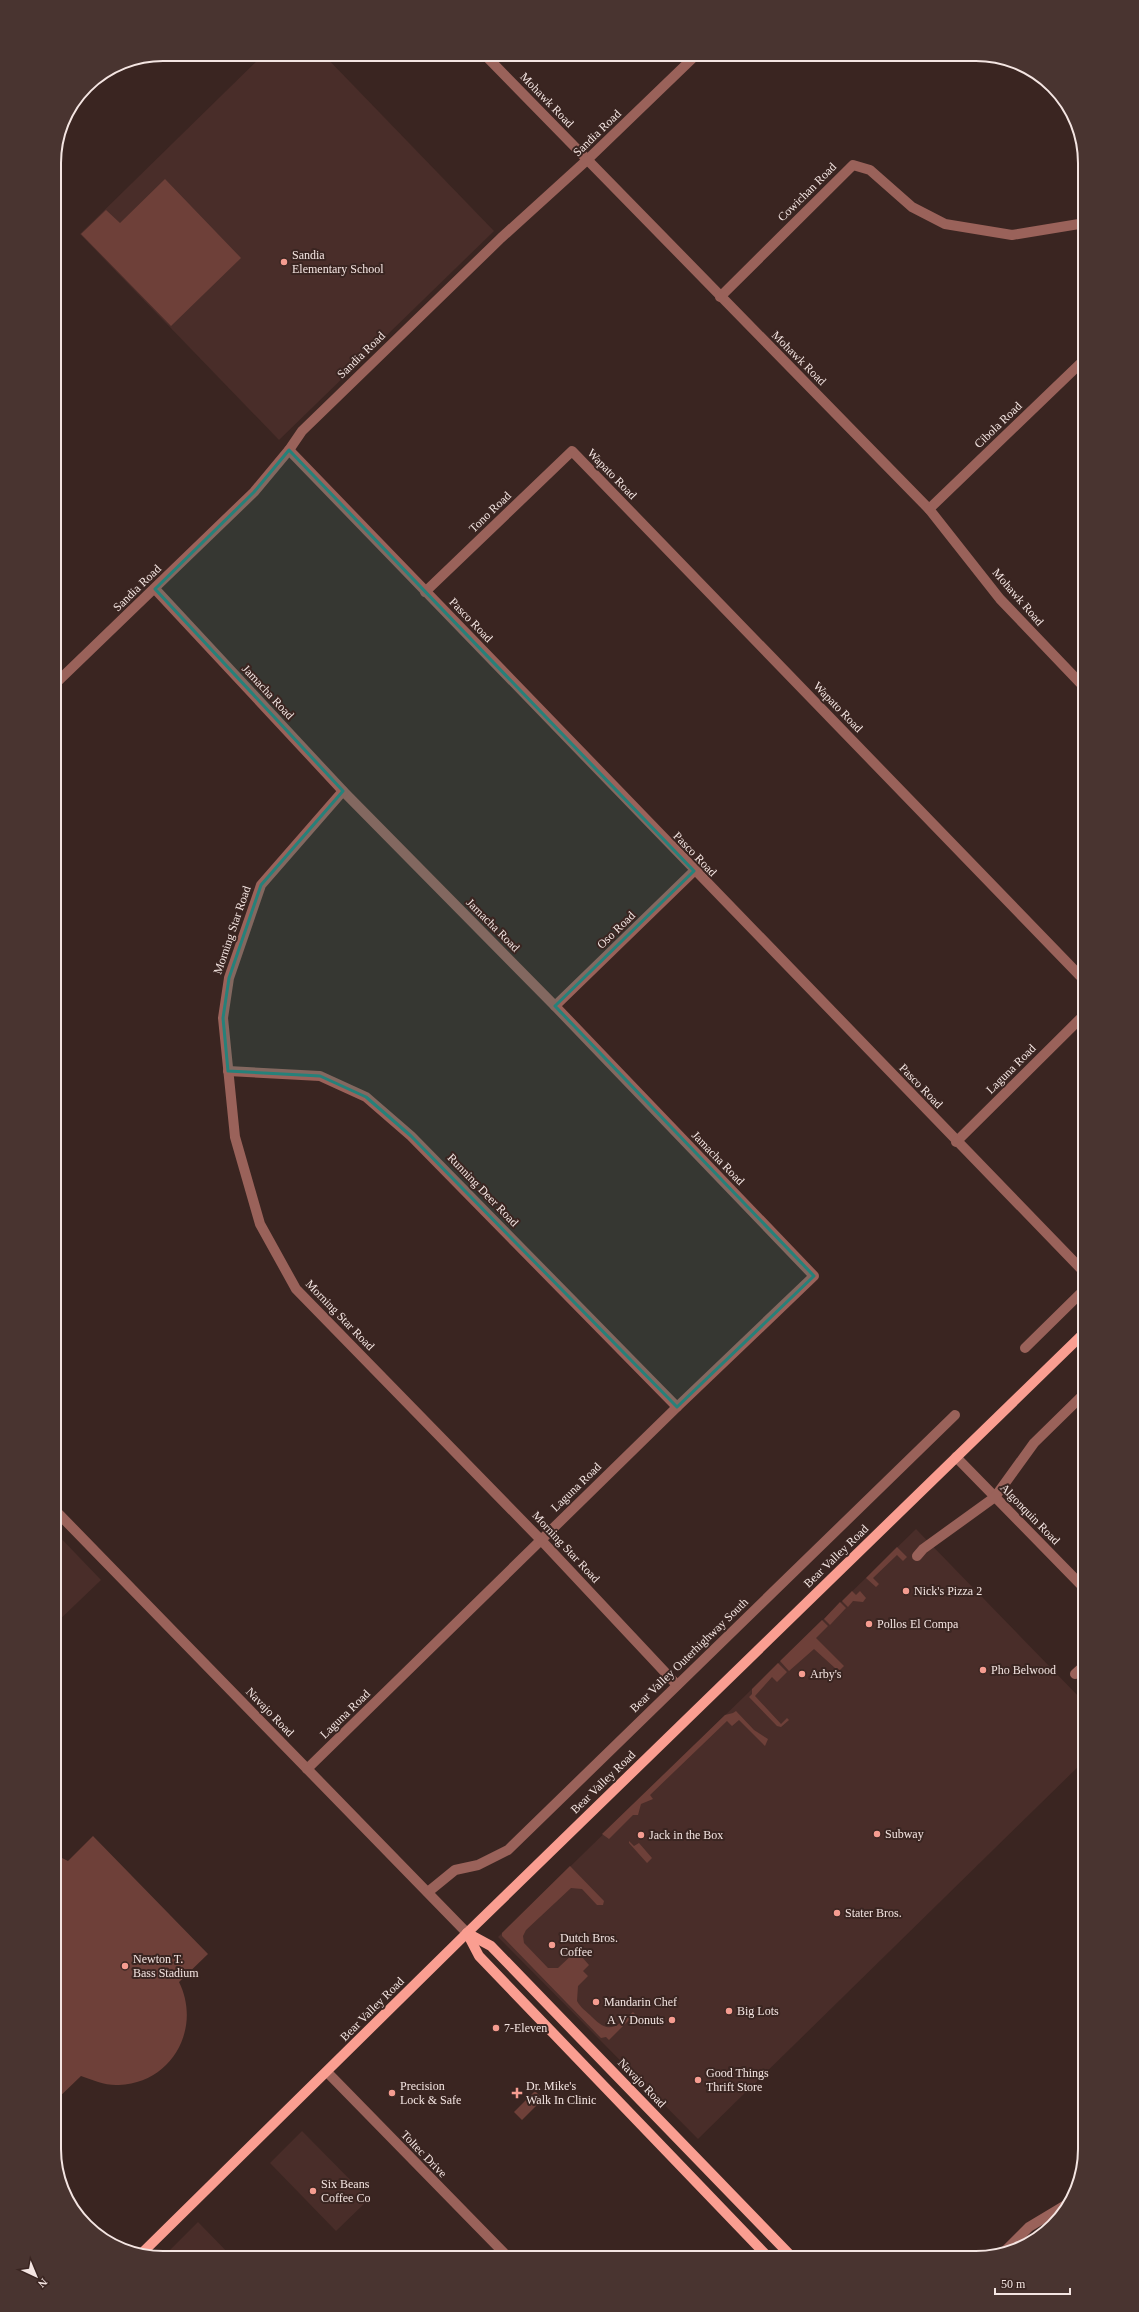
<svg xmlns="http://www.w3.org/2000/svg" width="1139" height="2312" viewBox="0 0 1139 2312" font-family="'Times New Roman',serif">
<rect width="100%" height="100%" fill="#3a2521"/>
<g fill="#492d29">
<path d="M264,54H323L494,231L279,440L80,234Z"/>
<path d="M916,1529L1085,1703V1760L698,2139L498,1937Z"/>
<path d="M54,1531L101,1580L54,1625Z"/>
<path d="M302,2131L369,2199L336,2231L270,2163Z"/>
<path d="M198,2222L233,2258H162Z"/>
</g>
<g fill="#6e4039">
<path d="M165,179L241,258L171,326L81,234L106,210L120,223Z"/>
<path d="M897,1547L907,1557L903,1561L897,1555L873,1578L879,1584L876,1587L866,1578Z"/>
<path d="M852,1591L856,1595L860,1591L866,1598L863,1602L853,1601L848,1607L842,1601Z"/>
<path d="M840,1602L846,1608L830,1625L824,1619Z"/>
<path d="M822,1620L828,1626L816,1638L844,1666L840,1670L835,1668L814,1649L789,1671L780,1661Z"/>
<path d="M778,1663L787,1672L777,1682L772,1677L755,1696L781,1724L787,1718L789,1720L781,1727L777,1726L749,1697L752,1694V1689Z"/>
<path d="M736,1711L754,1730L768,1739L765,1746L739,1720L732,1726L727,1721L650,1795L653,1799L641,1804L638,1815H633L609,1839L602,1834L725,1715L733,1713Z"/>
<path d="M93,1836L208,1954L179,1982C202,2028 172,2083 119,2085C106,2086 93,2080 81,2076L54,2102V1854L68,1861Z"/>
<path d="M629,1841L634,1846L639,1843L652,1858L647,1863L629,1843Z"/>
<path d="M570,1866L604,1901L603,1905H597L582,1889L571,1888L526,1930L523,1936L524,1943L548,1968H558L575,1952L581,1956L589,1965L583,1971L588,1976L578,1986L577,2001C580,2007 587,2012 592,2017C610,2035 616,2027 633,2012L635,2014L609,2040L606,2037L601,2038L599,2036L502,1936V1933Z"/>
<path d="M535,2091L543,2099L522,2120L514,2112Z"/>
</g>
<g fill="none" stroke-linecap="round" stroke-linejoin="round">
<g stroke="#9a625a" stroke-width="10">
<path d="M484,54L929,509L1000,599L1085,688"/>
<path d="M720,297L853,165L870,170L912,207L945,224L1012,235L1085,223"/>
<path d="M289,450L1085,1273"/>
<path d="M929,509L1085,359"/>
<path d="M155,589L343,791L555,1006L814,1276L677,1407L307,1769"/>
<path d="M425,592L572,451L1085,981"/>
<path d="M54,685L254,492L289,450L302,431L501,238L587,160L697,54"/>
<path d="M343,791L261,885L229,978L223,1018L235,1137L260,1224L296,1289L541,1540L677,1685"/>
<path d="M555,1006L694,871"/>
<path d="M228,1071L320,1076L366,1097L411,1136L677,1407"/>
<path d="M956,1142L1085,1014"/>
<path d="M1025,1348L1085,1289"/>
<path d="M956,1457L1085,1589"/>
<path d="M54,1509L467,1933"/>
<path d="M917,1556L923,1549L995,1497L1034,1443L1085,1393"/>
<path d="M1075,1674L1085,1665"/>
<path d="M428,1892L455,1870L478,1865L508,1850L955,1415"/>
<path d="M327,2072L504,2253"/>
<path d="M1003,2253L1029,2227L1069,2203"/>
</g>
<g stroke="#fa9e91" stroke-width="10">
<path d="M467,1933L491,1946L793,2258"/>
<path d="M467,1933L479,1956L769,2258"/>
<path d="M142,2253L467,1933L1085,1332"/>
</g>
</g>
<path fill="#26817a" fill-opacity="0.2" stroke="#26817a" stroke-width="3" stroke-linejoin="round" d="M289,450L694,871L555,1006L814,1276L677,1407L411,1136L366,1097L320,1076L228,1071L223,1018L229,978L261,885L343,791L155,589L254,492Z"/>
<g fill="#f59c90" stroke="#3a2521" stroke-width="1.5">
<circle cx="284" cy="262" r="4"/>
<circle cx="906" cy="1591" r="4"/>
<circle cx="869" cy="1624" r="4"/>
<circle cx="983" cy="1670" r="4"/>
<circle cx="802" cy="1674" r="4"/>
<circle cx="877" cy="1834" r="4"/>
<circle cx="641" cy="1835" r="4"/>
<circle cx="837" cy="1913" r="4"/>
<circle cx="552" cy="1945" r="4"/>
<circle cx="125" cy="1966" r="4"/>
<circle cx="596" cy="2002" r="4"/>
<circle cx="729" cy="2011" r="4"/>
<circle cx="672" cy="2020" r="4"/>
<circle cx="496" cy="2028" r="4"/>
<circle cx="698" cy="2080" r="4"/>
<circle cx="392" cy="2093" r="4"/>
<path d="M515 2087h4v4h4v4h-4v4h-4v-4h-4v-4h4z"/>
<circle cx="313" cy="2191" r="4"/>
</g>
<g text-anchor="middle" stroke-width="4" stroke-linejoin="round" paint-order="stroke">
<g font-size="12" fill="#f4e5e2" stroke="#3a2521">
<text transform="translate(547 100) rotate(46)" y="4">Mohawk Road</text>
<text transform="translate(597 133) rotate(-44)" y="4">Sandia Road</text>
<text transform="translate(807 192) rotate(-45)" y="4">Cowichan Road</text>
<text transform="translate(361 355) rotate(-44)" y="4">Sandia Road</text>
<text transform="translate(799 358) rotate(45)" y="4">Mohawk Road</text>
<text transform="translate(998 425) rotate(-44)" y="4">Cibola Road</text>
<text transform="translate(612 474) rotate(46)" y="4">Wapato Road</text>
<text transform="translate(490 512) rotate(-44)" y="4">Tono Road</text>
<text transform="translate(137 588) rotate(-44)" y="4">Sandia Road</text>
<text transform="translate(1018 597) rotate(49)" y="4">Mohawk Road</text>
<text transform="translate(471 620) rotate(46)" y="4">Pasco Road</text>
<text transform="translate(268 692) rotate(47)" y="4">Jamacha Road</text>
<text transform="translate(838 707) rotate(46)" y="4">Wapato Road</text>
<text transform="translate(695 854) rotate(46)" y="4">Pasco Road</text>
<text transform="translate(493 925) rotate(45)" y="4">Jamacha Road</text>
<text transform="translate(232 930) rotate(-71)" y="4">Morning Star Road</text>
<text transform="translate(616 930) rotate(-44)" y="4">Oso Road</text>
<text transform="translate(1011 1069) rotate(-45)" y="4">Laguna Road</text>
<text transform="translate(921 1086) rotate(46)" y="4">Pasco Road</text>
<text transform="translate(718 1158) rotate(46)" y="4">Jamacha Road</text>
<text transform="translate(483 1190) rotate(46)" y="4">Running Deer Road</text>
<text transform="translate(340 1315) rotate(46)" y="4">Morning Star Road</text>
<text transform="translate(576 1487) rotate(-44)" y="4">Laguna Road</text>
<text transform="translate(1030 1514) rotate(46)" y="4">Algonquin Road</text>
<text transform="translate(566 1547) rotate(47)" y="4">Morning Star Road</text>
<text transform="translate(836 1556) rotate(-44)" y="4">Bear Valley Road</text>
<text transform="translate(689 1655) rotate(-44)" y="4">Bear Valley Outerhighway South</text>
<text transform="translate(270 1712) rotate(46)" y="4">Navajo Road</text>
<text transform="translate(345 1714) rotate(-44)" y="4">Laguna Road</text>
<text transform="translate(603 1782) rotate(-44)" y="4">Bear Valley Road</text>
<text transform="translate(372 2009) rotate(-45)" y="4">Bear Valley Road</text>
<text transform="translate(642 2083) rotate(46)" y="4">Navajo Road</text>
<text transform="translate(424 2154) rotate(46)" y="4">Toltec Drive</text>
</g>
<g font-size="12" fill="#f4e5e2" stroke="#3a2521" text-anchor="start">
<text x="292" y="259">Sandia<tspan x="292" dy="14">Elementary School</tspan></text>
<text x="914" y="1595">Nick's Pizza 2</text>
<text x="877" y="1628">Pollos El Compa</text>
<text x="991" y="1674">Pho Belwood</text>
<text x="810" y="1678">Arby's</text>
<text x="885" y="1838">Subway</text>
<text x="649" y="1839">Jack in the Box</text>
<text x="845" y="1917">Stater Bros.</text>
<text x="560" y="1942">Dutch Bros.<tspan x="560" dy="14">Coffee</tspan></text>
<text x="133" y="1963">Newton T.<tspan x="133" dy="14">Bass Stadium</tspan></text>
<text x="604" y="2006">Mandarin Chef</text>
<text x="737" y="2015">Big Lots</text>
<text x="664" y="2024" text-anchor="end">A V Donuts</text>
<text x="504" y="2032">7-Eleven</text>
<text x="706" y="2077">Good Things<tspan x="706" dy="14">Thrift Store</tspan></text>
<text x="400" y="2090">Precision<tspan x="400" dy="14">Lock &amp; Safe</tspan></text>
<text x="526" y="2090">Dr. Mike's<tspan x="526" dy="14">Walk In Clinic</tspan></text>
<text x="321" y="2188">Six Beans<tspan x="321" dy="14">Coffee Co</tspan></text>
</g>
</g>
<path d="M0 0H1139V2312H0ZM163 61H976A102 102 0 0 1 1078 163V2149A102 102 0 0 1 976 2251H163A102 102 0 0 1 61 2149V163A102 102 0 0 1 163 61Z" fill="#493430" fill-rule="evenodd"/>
<path fill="none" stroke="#f4e5e2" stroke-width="2" d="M163 61H976A102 102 0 0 1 1078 163V2149A102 102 0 0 1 976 2251H163A102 102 0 0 1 61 2149V163A102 102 0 0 1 163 61Z"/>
<g transform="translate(36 2276) rotate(136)" stroke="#3a2521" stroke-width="3" paint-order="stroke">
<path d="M0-3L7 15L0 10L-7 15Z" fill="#f4e5e2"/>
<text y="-6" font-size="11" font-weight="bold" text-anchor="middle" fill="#f4e5e2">N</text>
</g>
<path d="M995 2288v6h75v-6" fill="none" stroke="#f4e5e2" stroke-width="2"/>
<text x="1001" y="2288" font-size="12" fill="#f4e5e2" stroke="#3a2521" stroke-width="3" paint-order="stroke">50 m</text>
</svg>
